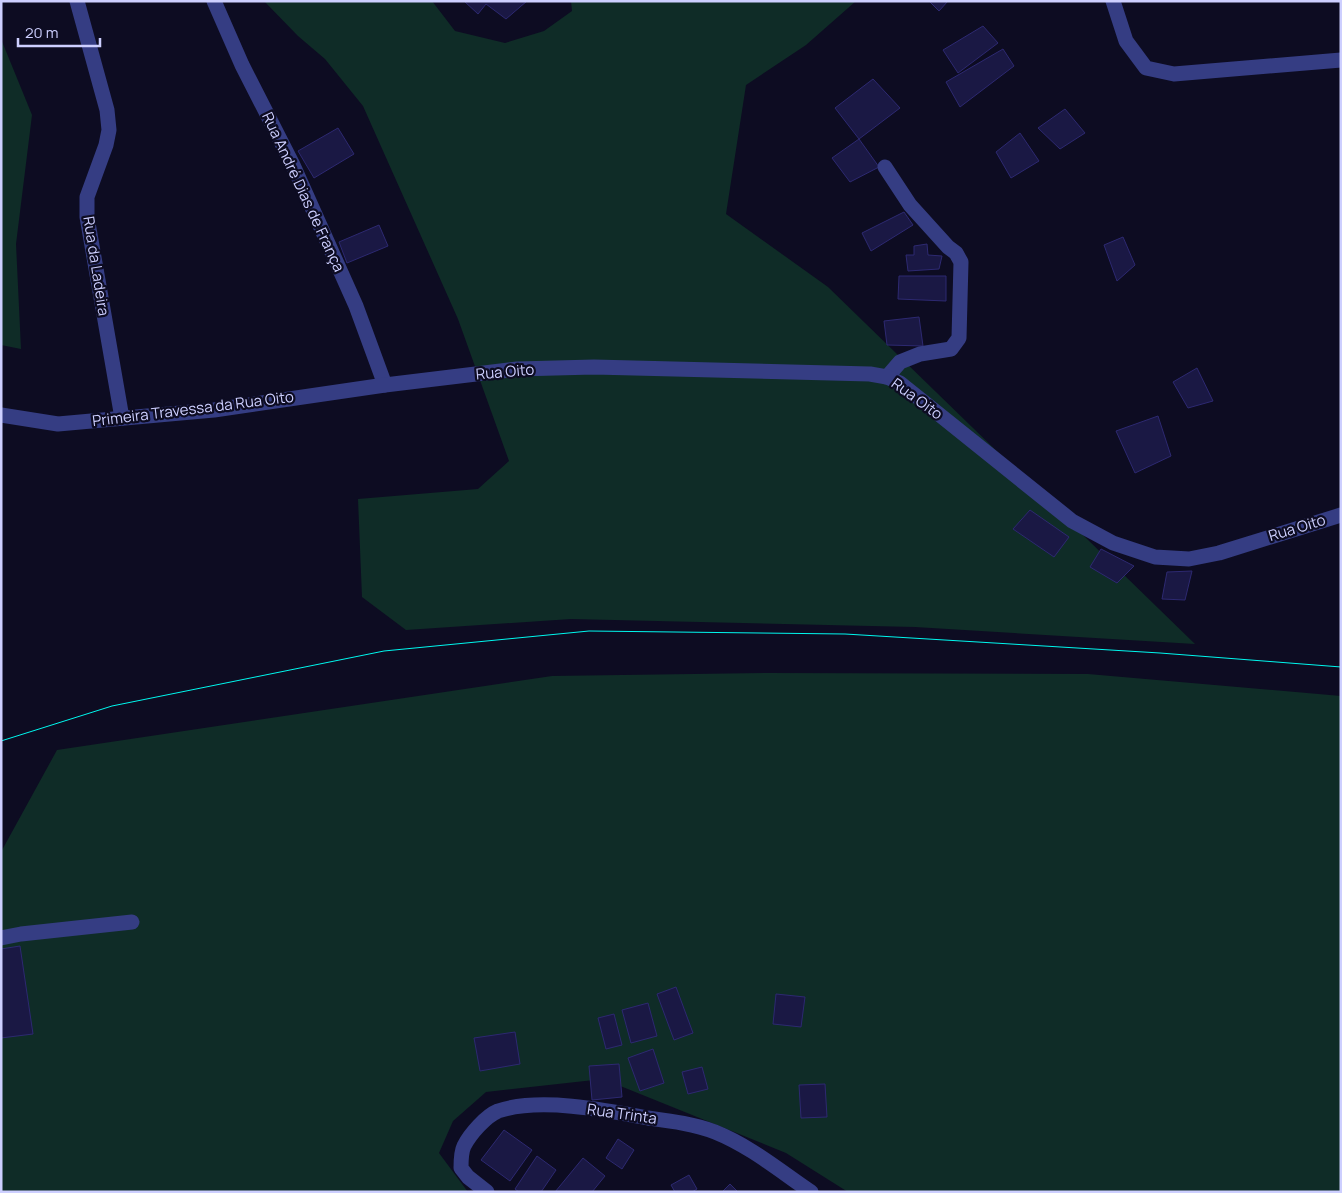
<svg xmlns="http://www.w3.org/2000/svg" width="1342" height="1193" viewBox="0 0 1342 1193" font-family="Manrope,sans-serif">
<rect width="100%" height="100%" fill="#0d0c22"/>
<g fill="#0f2c27">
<path d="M264,1H432L455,31L505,43L544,31L572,11L571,1H856L806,45L746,85L726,214L828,287L1195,644L915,627L571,619L406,630L362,597L358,499L478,489L509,461L458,319L363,106L325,59L298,36Z"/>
<path d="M1,39L32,115L16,244L21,349L1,345Z"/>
<path d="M765,673L1088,674L1341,696V1192H848L786,1153L603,1079L486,1092L453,1121L439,1153L468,1192H1V852L57,750L552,676Z"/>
</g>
<g fill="#1a1844" stroke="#2d2971">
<path d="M464,1H527L506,19L486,4L478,14Z"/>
<path d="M929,1H948L939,11Z"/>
<path d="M983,26L998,43L958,73L943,50Z"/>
<path d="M1003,49L1014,66L960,107L946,82Z"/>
<path d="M873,79L900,108L859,139L835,108Z"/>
<path d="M1065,109L1085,133L1060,149L1038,128Z"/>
<path d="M338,128L354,154L314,178L298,151Z"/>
<path d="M1020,133L1039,161L1011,178L996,152Z"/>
<path d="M859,139L879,167L850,182L832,158Z"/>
<path d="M904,212L913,225L871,251L862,233Z"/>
<path d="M379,225L388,246L347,263L339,242Z"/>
<path d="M1123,237L1135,265L1117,281L1104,245Z"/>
<path d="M927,244L928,255L942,256L939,269L908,271L906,255H914V246Z"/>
<path d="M899,276H946V301L898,299Z"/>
<path d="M919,317L923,346L887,345L884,321Z"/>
<path d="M1197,368L1213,401L1188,408L1173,382Z"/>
<path d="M1158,416L1171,456L1135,473L1116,431Z"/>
<path d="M1030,510L1069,537L1054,557L1013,529Z"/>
<path d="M1101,549L1134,566L1117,583L1090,567Z"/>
<path d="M1192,571L1185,600L1162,599L1167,572Z"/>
<path d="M20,946L33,1034L1,1038V949Z"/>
<path d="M676,987L693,1033L674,1040L657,994Z"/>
<path d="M776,994L805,997L801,1027L773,1024Z"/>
<path d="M648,1003L657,1036L631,1043L622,1010Z"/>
<path d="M614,1014L622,1045L606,1049L598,1018Z"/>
<path d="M515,1032L520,1064L480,1071L474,1038Z"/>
<path d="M653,1049L664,1083L640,1091L628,1058Z"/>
<path d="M619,1064L622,1097L592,1100L589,1066Z"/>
<path d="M702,1067L708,1089L688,1094L682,1072Z"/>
<path d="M825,1084L827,1117L801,1118L799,1085Z"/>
<path d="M504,1130L532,1150L510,1181L481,1160Z"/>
<path d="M618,1139L634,1150L622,1169L606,1158Z"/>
<path d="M537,1156L556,1170L541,1192H519L515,1189Z"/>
<path d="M583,1158L605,1176L592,1192H555Z"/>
<path d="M689,1175L697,1189L692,1192H675L671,1185Z"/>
<path d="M730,1184L738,1192H722Z"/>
</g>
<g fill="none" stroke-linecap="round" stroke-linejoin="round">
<g stroke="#353d83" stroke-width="15">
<path d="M77,1L107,110L109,130L106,145L87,197V217L122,418"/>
<path d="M214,1L242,65L293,165L356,306L385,385"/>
<path d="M1113,1L1126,41L1146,68L1174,74L1341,60"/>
<path d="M885,167L910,205L948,247L956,253L961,262L959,338L951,349L920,354L900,362L887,377"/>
<path d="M1,415L58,424L214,410L385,385L517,369L594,367L870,374L887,377L900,383L1072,521L1113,543L1155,557L1189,559L1219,553L1341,515"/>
<path d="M1,938L21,934L132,922"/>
<path d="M487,1192L468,1177L461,1168C461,1161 461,1152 464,1146C470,1134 486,1116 498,1111C539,1097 606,1110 648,1118C670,1121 694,1124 715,1132C750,1146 780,1171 811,1192"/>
</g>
<path stroke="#00f8ee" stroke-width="1" d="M1,741L112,706L384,651L589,631L845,634L1160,653L1341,667"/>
</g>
<g text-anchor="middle" stroke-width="4.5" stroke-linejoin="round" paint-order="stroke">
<g font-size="15" fill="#cdcfff" stroke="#0d0c22">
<text transform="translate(303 192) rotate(65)" y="5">Rua André Dias de França</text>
<text transform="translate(96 266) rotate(81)" y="5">Rua da Ladeira</text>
<text transform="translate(505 372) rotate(-5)" y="5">Rua Oito</text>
<text transform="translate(917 399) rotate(36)" y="5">Rua Oito</text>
<text transform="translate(193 409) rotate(-7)" y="5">Primeira Travessa da Rua Oito</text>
<text transform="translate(1297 528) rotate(-17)" y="5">Rua Oito</text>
<text transform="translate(622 1114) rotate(8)" y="5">Rua Trinta</text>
</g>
</g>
<rect width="1342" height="1193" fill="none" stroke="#cdcfff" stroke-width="5"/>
<path d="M18 38v8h82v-8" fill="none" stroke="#cdcfff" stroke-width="2.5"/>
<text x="25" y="38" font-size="15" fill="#cdcfff" stroke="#0d0c22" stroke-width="4" paint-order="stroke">20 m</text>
</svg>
